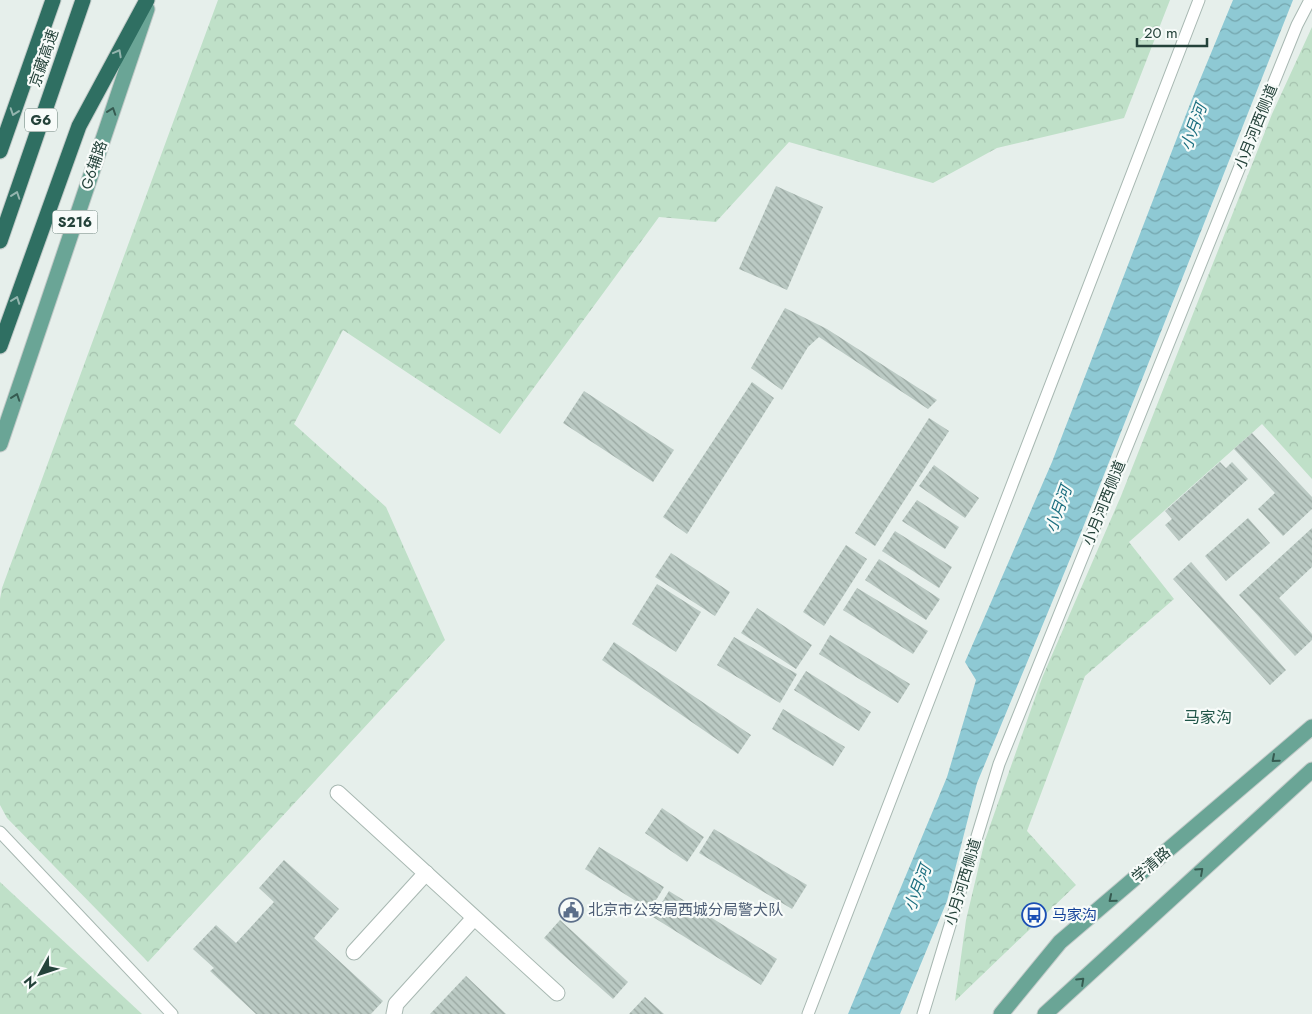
<svg xmlns="http://www.w3.org/2000/svg" width="1312" height="1014" viewBox="0 0 1312 1014" font-family="Jost,'Noto Sans SC',sans-serif">
<defs>
<pattern id="forest-crowns" width="20" height="18" patternUnits="userSpaceOnUse" patternTransform="scale(1.25)"><rect width="20" height="18" fill="#bfe0c8"/><path d="M2 6a3 3 0 1 1 6 0M12 15a3 3 0 1 1 6 0" fill="none" stroke="#a4c1ad"/></pattern>
<pattern id="water-waves" width="16" height="10" patternUnits="userSpaceOnUse" patternTransform="scale(1.25)"><rect width="16" height="10" fill="#8ec9d4"/><path d="M0 5q4-4 8 0t8 0" fill="none" stroke="#74a5ad"/></pattern>
<pattern id="building-back-hatch" width="6" height="6" patternUnits="userSpaceOnUse" patternTransform="scale(1.25)"><rect width="6" height="6" fill="#bbcac4"/><path d="M-1 5l2 2M0 0l6 6M5-1l2 2" fill="none" stroke="#98a6a0"/></pattern>
</defs>
<rect width="100%" height="100%" fill="#e6efeb"/>
<g fill="url(#forest-crowns)">
<path d="M218,0H1170L1124,118L997,148L933,183L789,142L716,222L659,217L500,434L343,330L294,424L386,507L445,640L148,962L7,818L0,805V599L2,588Z"/>
<path d="M1312,27V479L1262,424L1129,542L1174,599L1085,676L1027,831L1076,885L955,1001L966,920L985,840L1042,678L1121,496L1272,114Z"/>
<path d="M0,882L142,1014H0Z"/>
</g>
<path fill="url(#water-waves)" d="M1233,0H1293L1080,535L977,783L947,901L900,1014H848L947,777L976,680L965,662L1052,462L1192,99Z"/>
<g fill="url(#building-back-hatch)">
<path d="M776,186L823,207L787,290L739,269Z"/>
<path d="M785,308L827,329L937,400L928,409L819,337L808,347L782,390L751,368Z"/>
<path d="M752,382L774,398L687,534L663,517Z"/>
<path d="M584,391L674,450L653,482L563,423Z"/>
<path d="M929,418L949,431L875,546L855,533Z"/>
<path d="M1252,433L1312,497V509L1283,536L1258,509L1275,493L1234,449Z"/>
<path d="M1220,462L1226,468L1232,462L1248,479L1179,541L1165,525L1172,519L1165,511Z"/>
<path d="M934,465L979,498L965,518L919,486Z"/>
<path d="M917,500L959,527L945,549L902,521Z"/>
<path d="M1248,518L1270,543L1226,581L1205,556Z"/>
<path d="M1312,528V567L1279,598L1312,634V640L1295,656L1239,595Z"/>
<path d="M895,531L952,567L939,588L882,551Z"/>
<path d="M846,545L867,559L824,626L803,612Z"/>
<path d="M671,553L730,592L715,616L655,577Z"/>
<path d="M879,559L940,599L926,620L865,580Z"/>
<path d="M1191,562L1286,670L1270,685L1173,579Z"/>
<path d="M657,584L701,612L676,652L632,624Z"/>
<path d="M857,588L928,631L913,654L843,610Z"/>
<path d="M757,608L812,645L796,669L741,633Z"/>
<path d="M830,635L910,684L898,703L819,654Z"/>
<path d="M734,637L797,674L780,703L717,665Z"/>
<path d="M614,642L751,735L738,754L602,660Z"/>
<path d="M806,671L871,712L859,731L794,690Z"/>
<path d="M783,709L845,747L833,766L772,729Z"/>
<path d="M662,808L704,837L687,862L645,833Z"/>
<path d="M714,829L807,885L792,909L699,853Z"/>
<path d="M599,847L664,887L650,910L585,869Z"/>
<path d="M284,860L339,909L314,938L383,1001L371,1014H256L210,971L214,968L193,949L216,925L236,943L274,902L259,888Z"/>
<path d="M669,891L777,959L761,985L653,917Z"/>
<path d="M560,920L628,982L613,999L544,938Z"/>
<path d="M466,976L506,1014H430Z"/>
<path d="M645,997L664,1014H629Z"/>
</g>
<g fill="none" stroke-linecap="round" stroke-linejoin="round">
<g stroke="#a8b8b2" stroke-width="13">
<g id="lane">
<path d="M0,832L172,1014"/>
<path d="M808,1014L1199,0"/>
<path d="M923,1014L999,764L1297,25L1310,0"/>
</g>
</g>
<g stroke="#a8b8b2" stroke-width="17">
<g id="street">
<path d="M338,793L557,993"/>
<path d="M354,952L426,873"/>
<path d="M394,1014L396,1004L474,918"/>
</g>
</g>
<g stroke="#c2cac8" stroke-width="17">
<g id="primary">
<path d="M0,444L147,9"/>
<path d="M1001,1014L1060,942L1312,727"/>
<path d="M1045,1014L1312,770"/>
</g>
</g>
<g stroke="#c2cac8" stroke-width="17">
<g id="highway">
<path d="M0,151L53,0"/>
<path d="M0,241L83,0"/>
<path d="M0,346L79,126L147,0"/>
</g>
</g>
<use href="#lane" stroke="#fff" stroke-width="11"/>
<use href="#street" stroke="#fff" stroke-width="15"/>
<use href="#primary" stroke="#6aa596" stroke-width="15"/>
<use href="#highway" stroke="#2f6f62" stroke-width="15"/>
</g>
<defs><path id="oneway-chevron" d="M-2-3.5L2.5 0L-2 3.5" fill="none" stroke-width="1.6" stroke-linecap="round" stroke-linejoin="round" transform="scale(1.25)"/></defs>
<g stroke="#93b5ae">
<use href="#oneway-chevron" transform="translate(118 53) rotate(-62)"/>
<use href="#oneway-chevron" transform="translate(14 112) rotate(109)"/>
<use href="#oneway-chevron" transform="translate(16 195) rotate(-71)"/>
<use href="#oneway-chevron" transform="translate(16 300) rotate(-70)"/>
</g>
<g stroke="#365b51">
<use href="#oneway-chevron" transform="translate(112 111) rotate(-71)"/>
<use href="#oneway-chevron" transform="translate(16 397) rotate(-71)"/>
<use href="#oneway-chevron" transform="translate(1275 759) rotate(139)"/>
<use href="#oneway-chevron" transform="translate(1200 871) rotate(-42)"/>
<use href="#oneway-chevron" transform="translate(1112 899) rotate(140)"/>
<use href="#oneway-chevron" transform="translate(1081 981) rotate(-43)"/>
</g>
<defs>
<g id="civic-ring" transform="scale(1.25)"><circle r="9.5" fill="#f7fbf9" stroke="#5c6f8a" stroke-width="1.5"/><path d="M-.6-6.5H3V-4.5H.6V-3L4-1V1h2V6H-6V1h2V-1L-.6-3ZM-1.2 2.5V6h2.4V2.5Z" fill="#5c6f8a"/></g>
<g id="bus-ring" transform="scale(1.25)"><circle r="9.5" fill="#f7fbf9" stroke="#1a4fb4" stroke-width="1.5"/><path d="M-5-6H5V4H4V6H2V4H-2V6H-4V4H-5ZM-3.5-4V0h7V-4ZM-3.5 1.2v1.5H-2V1.2ZM2 1.2v1.5H3.5V1.2Z" fill="#1a4fb4"/></g>
</defs>
<g fill-rule="evenodd">
<use href="#civic-ring" x="571" y="910"/>
<use href="#bus-ring" x="1034" y="915"/>
</g>
<g text-anchor="middle" stroke-width="4.5" stroke-linejoin="round" paint-order="stroke">
<g fill="#f7fbf9" stroke="#637a73" stroke-width="1">
<rect x="25" y="108.5" width="32" height="23" rx="4"/>
<rect x="52.5" y="210.5" width="45" height="23" rx="4"/>
</g>
<g font-size="14" font-weight="bold" fill="#24423a">
<text x="41" y="125">G6</text>
<text x="75" y="227">S216</text>
</g>
<g font-size="15" fill="#24423a" stroke="#f7fbf9">
<text transform="translate(44 58) rotate(-71)" y="5">京藏高速</text>
<text transform="translate(1256 127) rotate(-68)" y="5">小月河西侧道</text>
<text transform="translate(94 165) rotate(-71)" y="5">G6辅路</text>
<text transform="translate(1104 503) rotate(-68)" y="5">小月河西侧道</text>
<text transform="translate(1151 865) rotate(-41)" y="5">学清路</text>
<text transform="translate(963 882) rotate(-73)" y="5">小月河西侧道</text>
</g>
<g font-size="15" fill="#4e5e75" stroke="#f7fbf9" text-anchor="start">
<text x="588" y="915">北京市公安局西城分局警犬队</text>
</g>
<g font-size="15" fill="#164399" stroke="#f7fbf9" text-anchor="start">
<text x="1052" y="920">马家沟</text>
</g>
<g font-size="16" font-style="italic" fill="#1c6f80" stroke="#f7fbf9">
<text transform="translate(1193 127) rotate(-70)" y="6">小月河</text>
<text transform="translate(1058 509) rotate(-70)" y="6">小月河</text>
<text transform="translate(917 888) rotate(-69)" y="6">小月河</text>
</g>
<g font-size="16" fill="#1f5548" stroke="#f7fbf9">
<text x="1208" y="723">马家沟</text>
</g>
</g>
<g transform="translate(40 974) rotate(230)" stroke="#f7fbf9" stroke-width="4" paint-order="stroke">
<path d="M0-4L9 19L0 12L-9 19Z" fill="#24423a"/>
<text y="-8" font-size="14" font-weight="bold" text-anchor="middle" fill="#24423a">N</text>
</g>
<path d="M1137 38v8h70v-8" fill="none" stroke="#24423a" stroke-width="2.5"/>
<text x="1144" y="38" font-size="15" fill="#24423a" stroke="#f7fbf9" stroke-width="4" paint-order="stroke">20 m</text>
</svg>
